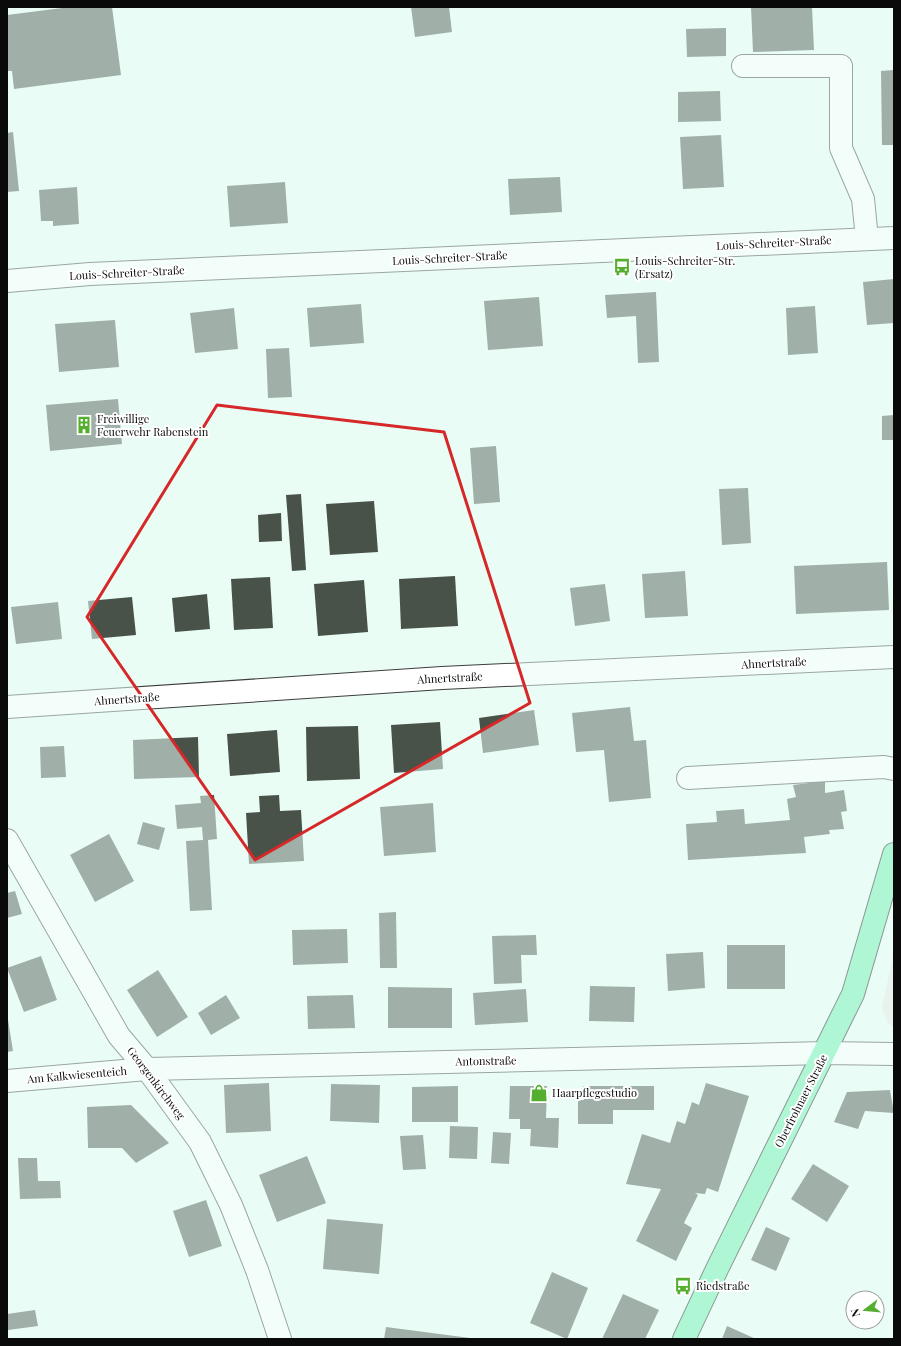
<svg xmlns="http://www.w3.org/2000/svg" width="901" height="1346" viewBox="0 0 901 1346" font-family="'Playfair Display',serif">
<rect width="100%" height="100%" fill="#e9fdf5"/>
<path fill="#e9e5df" d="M894,951V1028L887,1022L882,1008Z"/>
<g fill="#485249">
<path d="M70,7H112L121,75L14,89L12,71H7V15Z"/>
<path d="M411,7H449L452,32L415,37Z"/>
<path d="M751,7H812L814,50L753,52Z"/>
<path d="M726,28V56L687,57L686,29Z"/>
<path d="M894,70V145H882L881,71Z"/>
<path d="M720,91L721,121L678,122V92Z"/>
<path d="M13,132L19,191L7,192V133Z"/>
<path d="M721,135L724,187L683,189L680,137Z"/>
<path d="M560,177L562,212L510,215L508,179Z"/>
<path d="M285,182L288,223L230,227L227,186Z"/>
<path d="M77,187L79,224L53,226V221H41L39,190Z"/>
<path d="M894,279V323L867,325L863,282Z"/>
<path d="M656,292L659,362L638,363L636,316L607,318L605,295Z"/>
<path d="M539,297L543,346L488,350L484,301Z"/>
<path d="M361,304L364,343L310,347L307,308Z"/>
<path d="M815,306L818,353L788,355L786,308Z"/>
<path d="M234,308L238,349L195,353L190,313Z"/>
<path d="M115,320L119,367L59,372L55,324Z"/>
<path d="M289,348L292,397L268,398L266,349Z"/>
<path d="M118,399L122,444L50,451L46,405Z"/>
<path d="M894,415V440H882V416Z"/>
<path d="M496,446L500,502L474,504L470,448Z"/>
<path d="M748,488L751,543L722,545L719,489Z"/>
<path d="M301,494L306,570L292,571L286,495Z"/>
<path d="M374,501L378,552L330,555L326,504Z"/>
<path d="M281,513L282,541L259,542L258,515Z"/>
<path d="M887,562L889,610L796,614L794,566Z"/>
<path d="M685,571L688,616L645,618L642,574Z"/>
<path d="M455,576L458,626L401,629L399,579Z"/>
<path d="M270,577L273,628L234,630L231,579Z"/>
<path d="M364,580L368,632L318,636L314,584Z"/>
<path d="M605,584L610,621L575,626L570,588Z"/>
<path d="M207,594L210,629L175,632L172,598Z"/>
<path d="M132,597L136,635L92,639L88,601Z"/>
<path d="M58,602L62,639L16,644L11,607Z"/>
<path d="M630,707L634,741L646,740L651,798L609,802L604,750L576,752L572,713Z"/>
<path d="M534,710L539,745L483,753L479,718Z"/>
<path d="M440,722L443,769L394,773L391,725Z"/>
<path d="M358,726L360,779L307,781L306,727Z"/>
<path d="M277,730L280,772L230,776L227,734Z"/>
<path d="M198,737L199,777L134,779L133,740Z"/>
<path d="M64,746L66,777L41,778L40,747Z"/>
<path d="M825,781V793L844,790L847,811L841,812L844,829L829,830L830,834L804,837L806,853L688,860L686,824L717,822L716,811L744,809L745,824L790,820L787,799L796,797L793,785Z"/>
<path d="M214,795L217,839L208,840L212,910L190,911L186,841L203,840L202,827L177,829L175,805L201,803L200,796Z"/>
<path d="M279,795L280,811L301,810L304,861L249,864L246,813L260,812L259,796Z"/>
<path d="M433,803L436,852L384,856L380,807Z"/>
<path d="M143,822L165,828L159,850L137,844Z"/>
<path d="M109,834L134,881L95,902L70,855Z"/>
<path d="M15,891L22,914L7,918V893Z"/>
<path d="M396,912L397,968H380L379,913Z"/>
<path d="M347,929L348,963L293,965L292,930Z"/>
<path d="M536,935L537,955H521L522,983L494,984L492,936Z"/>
<rect x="727" y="945" width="58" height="44"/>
<path d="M703,952L705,988L668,991L666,954Z"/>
<path d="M41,956L57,1000L24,1012L7,968Z"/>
<path d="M158,970L188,1017L157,1037L127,990Z"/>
<path d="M590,986L635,987L634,1022L589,1021Z"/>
<path d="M388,987L452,988V1028H388Z"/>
<path d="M526,989L528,1022L475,1025L473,993Z"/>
<path d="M226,995L240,1018L211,1035L198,1013Z"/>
<path d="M353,995L355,1028L308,1029L307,996Z"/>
<path d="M7,1013L13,1051L7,1052Z"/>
<path d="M269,1083L271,1131L226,1133L224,1085Z"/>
<path d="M706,1083L749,1096L718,1192L707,1188L705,1194L695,1193L698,1195L684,1223L692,1228L676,1261L636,1241L661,1189L626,1184L642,1134L670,1143L677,1121L685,1124L692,1102L699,1105Z"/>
<path d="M331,1084L380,1085L379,1123L330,1121Z"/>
<path d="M458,1086V1122H412V1087Z"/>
<path d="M510,1086H547L546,1118H559L558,1148L530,1146L531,1129H520V1119H509Z"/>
<path d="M583,1086H654V1110H613V1124H578V1100H584Z"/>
<path d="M890,1090L894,1113L865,1111L858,1129L834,1122L847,1092Z"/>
<path d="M131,1105L169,1143L136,1163L122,1148H88L87,1107Z"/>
<path d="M450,1126L478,1127L477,1159L449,1158Z"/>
<path d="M493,1132L511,1133L509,1164L491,1163Z"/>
<path d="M423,1135L426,1169L403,1170L400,1136Z"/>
<path d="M307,1156L326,1203L277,1222L259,1175Z"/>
<path d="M18,1158H37L38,1181H60L61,1198L20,1199Z"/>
<path d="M813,1164L849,1186L827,1222L791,1199Z"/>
<path d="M206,1200L222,1246L189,1257L173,1211Z"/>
<path d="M327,1219L383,1224L379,1274L323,1269Z"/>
<path d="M766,1227L790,1238L776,1271L751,1260Z"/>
<path d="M552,1272L588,1288L567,1339L530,1323Z"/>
<path d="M623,1294L659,1310L645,1339H602Z"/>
<path d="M35,1310L38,1326L8,1330L7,1314Z"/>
<path d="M727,1326L756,1339H722Z"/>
<path d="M386,1327L470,1338V1339H384Z"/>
</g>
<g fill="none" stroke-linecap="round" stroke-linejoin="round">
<g stroke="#3d3d3d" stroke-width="24">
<g id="minor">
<path d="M743,66H841V148L863,199L867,239"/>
<path d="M7,281L90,274L894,238"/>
<path d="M7,707L442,678L894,657"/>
<path d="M688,778L884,767L894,769"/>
<path d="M7,840L119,1036L147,1069L200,1142L231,1205L257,1270L280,1339"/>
<path d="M7,1081L147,1069L825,1053L894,1054"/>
</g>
</g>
<g stroke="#1b1b1b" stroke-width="24">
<path id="major" d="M684,1339L718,1267L853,994L894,854"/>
</g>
<use href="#minor" stroke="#fff" stroke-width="22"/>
<use href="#major" stroke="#69edad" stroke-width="22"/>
</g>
<path d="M0 0H901V1346H0ZM217,405L444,432L530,703L255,860L87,617Z" fill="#e9fdf5" fill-opacity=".55" fill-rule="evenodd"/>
<path fill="none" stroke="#d62828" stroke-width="3" stroke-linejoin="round" d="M217,405L444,432L530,703L255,860L87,617Z"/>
<defs>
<g id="bus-bare" transform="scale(1.38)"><path d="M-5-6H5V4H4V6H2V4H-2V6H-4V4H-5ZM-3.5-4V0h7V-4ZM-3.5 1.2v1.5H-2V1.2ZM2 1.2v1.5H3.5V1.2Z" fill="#54ae2f" stroke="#fff" stroke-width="2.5" paint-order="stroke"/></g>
<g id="building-bare" transform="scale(1.38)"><path d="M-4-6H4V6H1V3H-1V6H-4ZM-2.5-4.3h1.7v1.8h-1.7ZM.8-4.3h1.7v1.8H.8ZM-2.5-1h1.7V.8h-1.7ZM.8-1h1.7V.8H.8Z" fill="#54ae2f" stroke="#fff" stroke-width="2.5" paint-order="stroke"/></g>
<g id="shop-bare" transform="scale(1.38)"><path d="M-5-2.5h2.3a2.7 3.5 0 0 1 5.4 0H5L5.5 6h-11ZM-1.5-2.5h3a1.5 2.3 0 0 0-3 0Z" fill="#54ae2f" stroke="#fff" stroke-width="2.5" paint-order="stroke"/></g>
</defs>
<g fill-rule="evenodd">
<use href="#bus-bare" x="622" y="267"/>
<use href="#building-bare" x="84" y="425"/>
<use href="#shop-bare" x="539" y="1093"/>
<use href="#bus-bare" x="683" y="1286"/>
</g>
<g text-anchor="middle" stroke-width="4" stroke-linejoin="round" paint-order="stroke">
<g font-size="11" fill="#0a0a0a" stroke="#fff">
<text transform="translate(774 243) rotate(-3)" y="4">Louis-Schreiter-Straße</text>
<text transform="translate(450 258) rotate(-3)" y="4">Louis-Schreiter-Straße</text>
<text transform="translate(127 273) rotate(-3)" y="4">Louis-Schreiter-Straße</text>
<text transform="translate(774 663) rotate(-3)" y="4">Ahnertstraße</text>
<text transform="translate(450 678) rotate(-3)" y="4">Ahnertstraße</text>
<text transform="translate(127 699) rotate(-4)" y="4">Ahnertstraße</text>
<text transform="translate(486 1061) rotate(-1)" y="4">Antonstraße</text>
<text transform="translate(77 1075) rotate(-5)" y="4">Am Kalkwiesenteich</text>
<text transform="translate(156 1083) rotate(53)" y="4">Georgenkirchweg</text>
<text transform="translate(801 1101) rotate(-63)" y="4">Oberfrohnaer Straße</text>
</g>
<g font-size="11" fill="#0a0a0a" stroke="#fff" text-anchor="start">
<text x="635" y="265">Louis-Schreiter-Str.<tspan x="635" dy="13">(Ersatz)</tspan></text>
<text x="97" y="423">Freiwillige<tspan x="97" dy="13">Feuerwehr Rabenstein</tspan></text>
<text x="552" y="1097">Haarpflegestudio</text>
<text x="696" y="1290">Riedstraße</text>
</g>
</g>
<rect width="901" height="1346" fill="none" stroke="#0a0a0a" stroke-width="16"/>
<g transform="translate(865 1310) rotate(254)"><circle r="19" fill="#ffffff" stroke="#9d9d9d"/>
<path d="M0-3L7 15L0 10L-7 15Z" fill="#54ae2f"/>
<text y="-6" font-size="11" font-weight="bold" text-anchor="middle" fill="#0a0a0a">N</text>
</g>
</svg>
